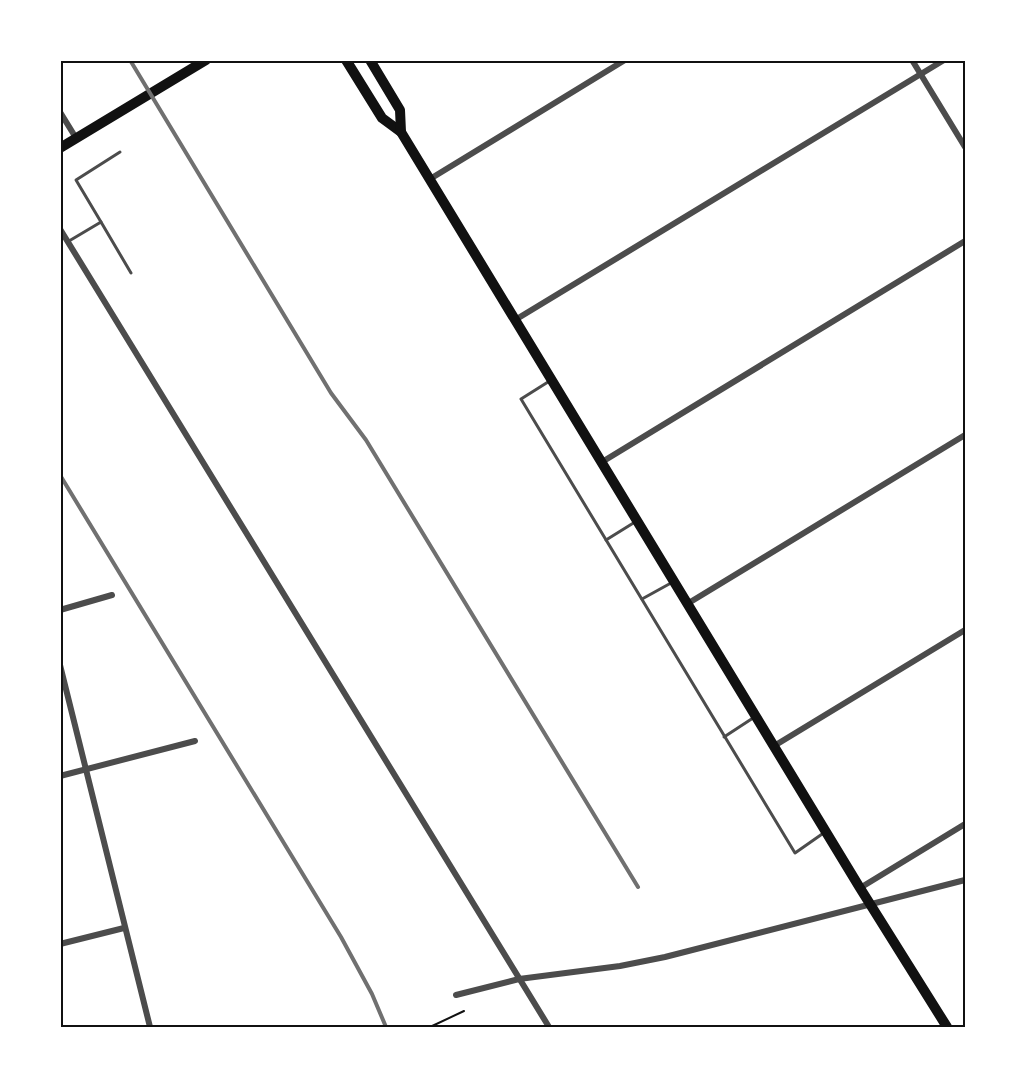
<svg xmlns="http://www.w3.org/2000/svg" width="1025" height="1087" viewBox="0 0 1025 1087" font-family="Barlow,sans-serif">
<rect width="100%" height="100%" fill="#fff"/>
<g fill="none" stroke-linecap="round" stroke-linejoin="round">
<path stroke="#111" stroke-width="2" d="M430,1027L464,1011"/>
<g stroke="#4c4c4c" stroke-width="3">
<path d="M101,222L76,180L120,152"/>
<path d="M69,241L101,222L131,273"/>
<path d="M548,382L521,399L795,853L825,832"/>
<path d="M606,540L635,522"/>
<path d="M642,599L671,583"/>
<path d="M724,737L753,718"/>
</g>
<g stroke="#4c4c4c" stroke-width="6">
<path d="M912,60L965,147"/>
<path d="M60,112L76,138"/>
<path d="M430,179L625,60"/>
<path d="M60,229L549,1027"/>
<path d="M515,320L944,60"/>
<path d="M602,462L965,241"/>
<path d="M687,604L965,435"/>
<path d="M60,610L112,595"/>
<path d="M60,665L150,1027"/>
<path d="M774,746L965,630"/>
<path d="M60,776L195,741"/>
<path d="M860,888L965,824"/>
<path d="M60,944L124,928"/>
<path d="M456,995L519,979L620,966L665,957L965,880"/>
</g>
<g stroke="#111" stroke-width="10">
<path d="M346,60L382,118L401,132L860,888L947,1027"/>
<path d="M370,60L400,110L401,132"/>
<path d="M60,148L206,60"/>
</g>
<g stroke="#707070" stroke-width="4">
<path d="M130,60L331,393L366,440L638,887"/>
<path d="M60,475L341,937L372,994L386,1027"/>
</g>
</g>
<rect width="1025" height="1087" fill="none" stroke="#ffffff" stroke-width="123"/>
<rect x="62" y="62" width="902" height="964" fill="none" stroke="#111" stroke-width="2"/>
</svg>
